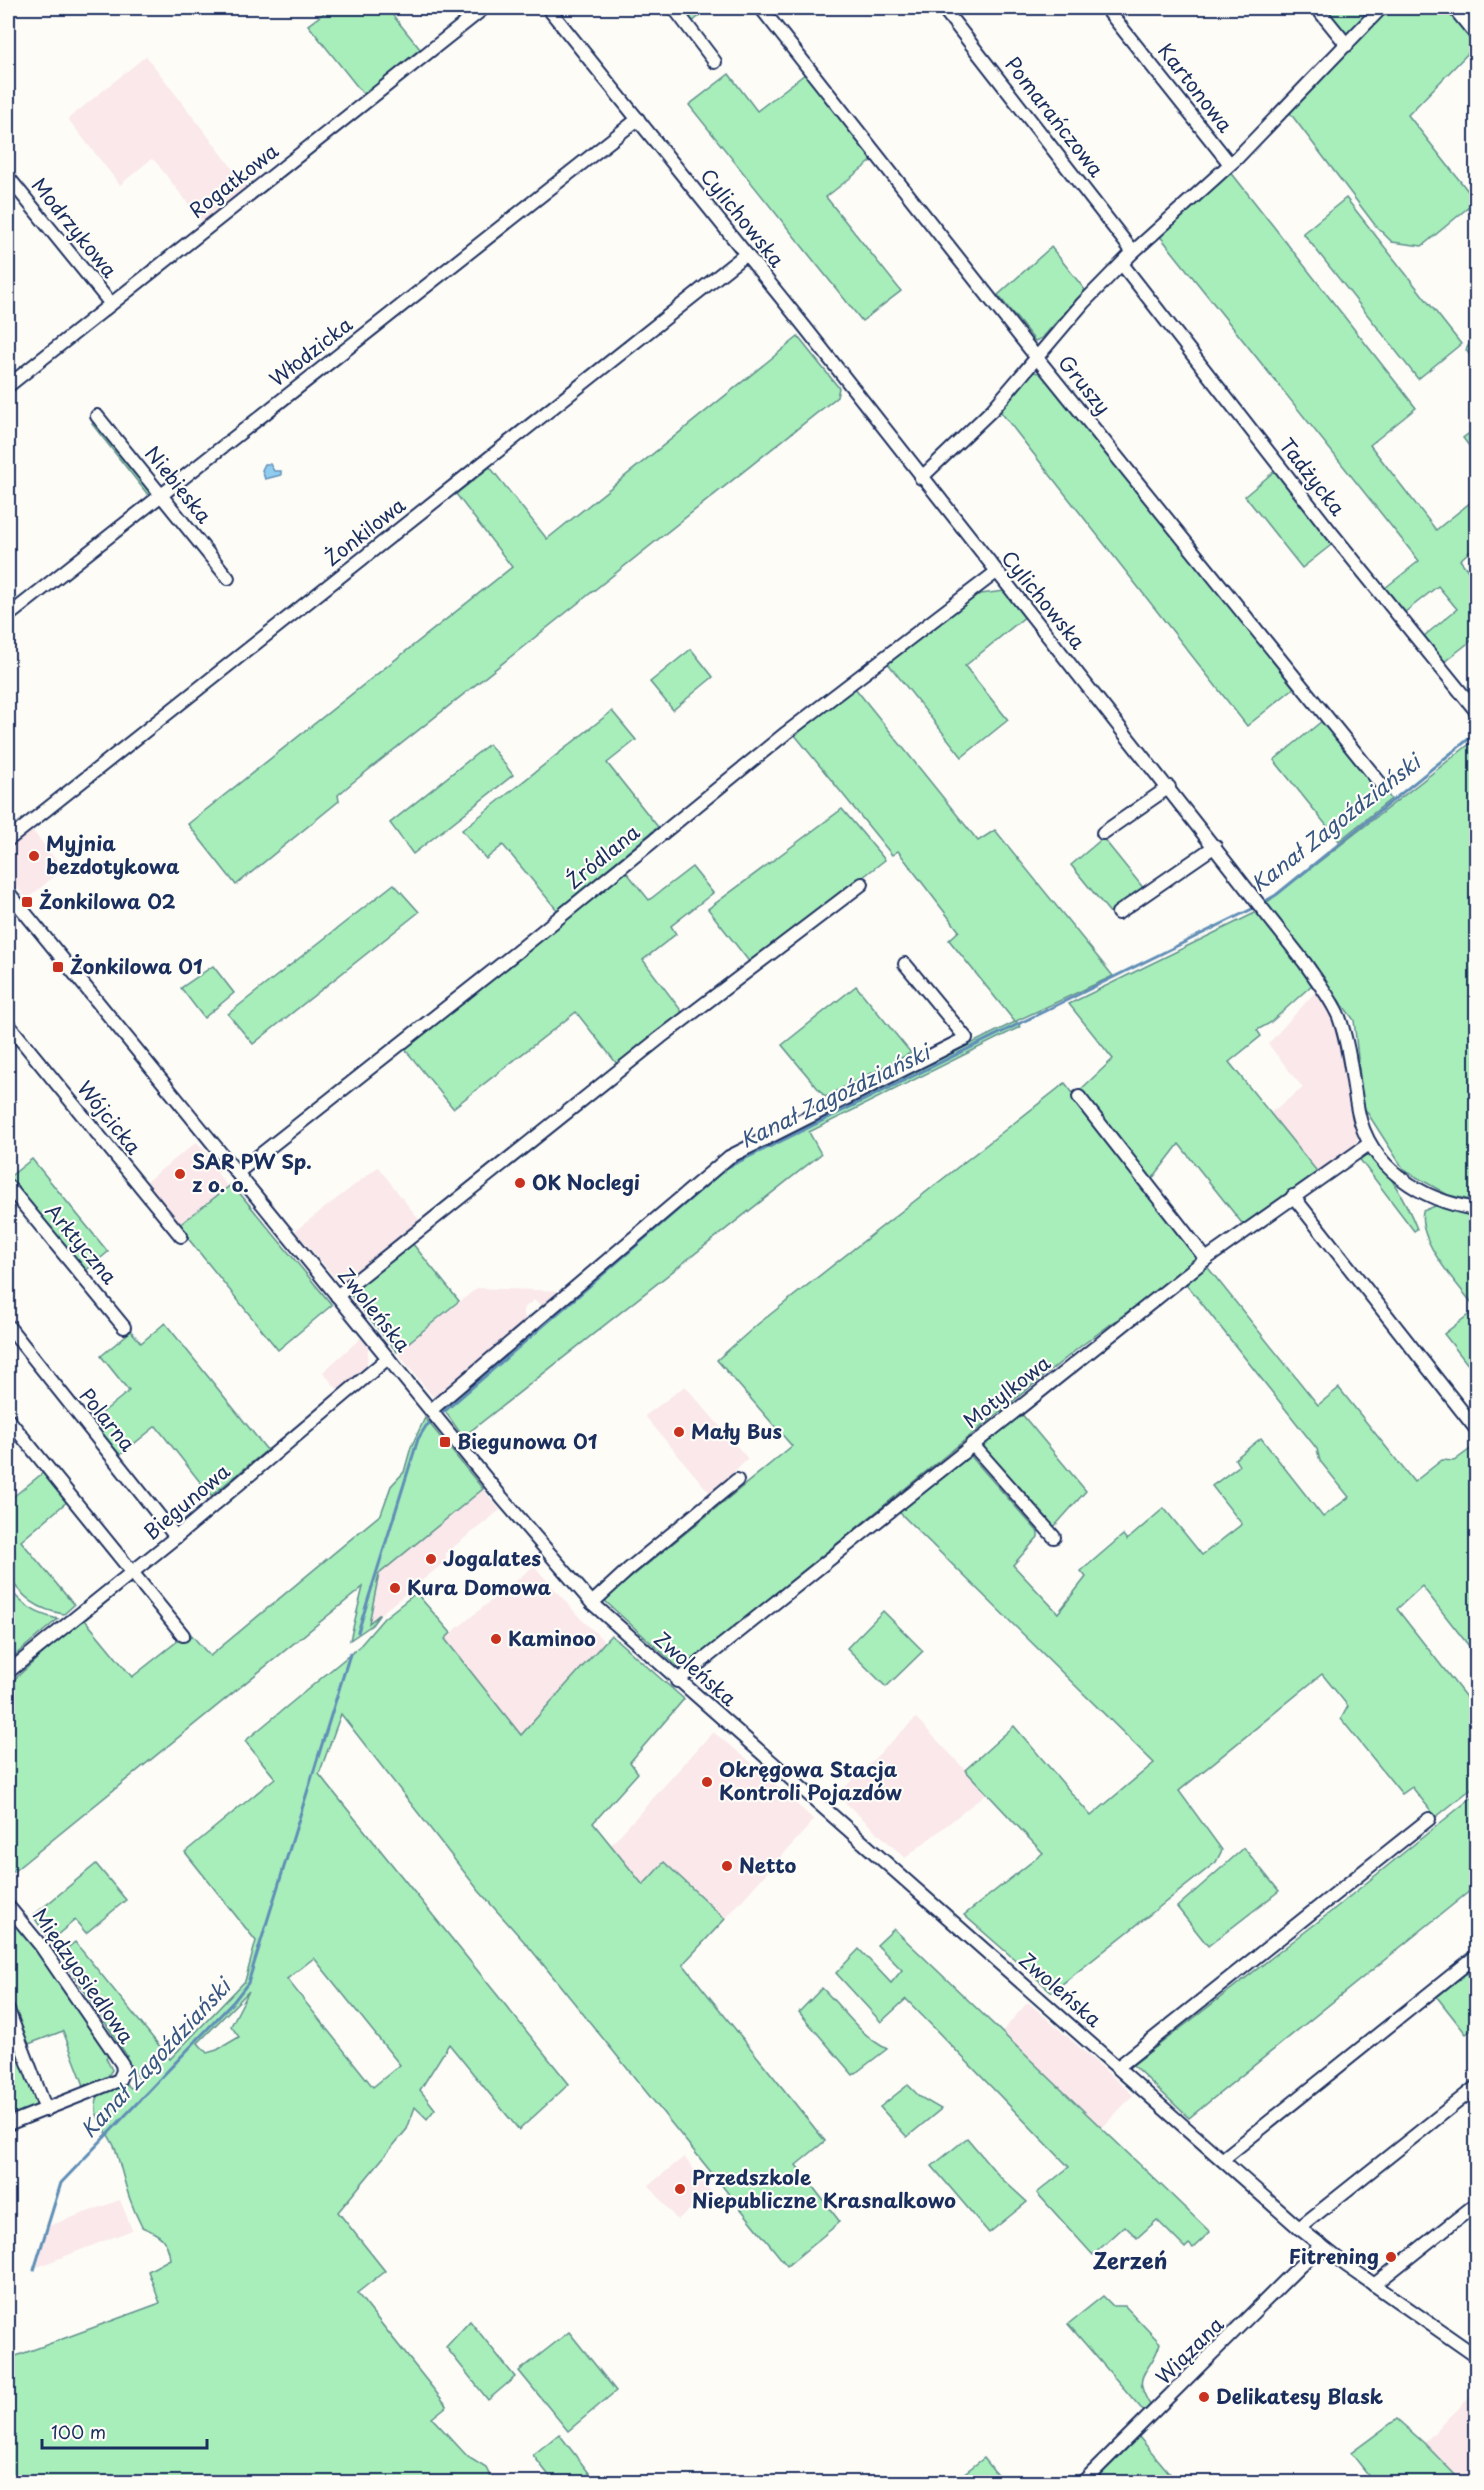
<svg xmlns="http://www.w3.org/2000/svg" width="1484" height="2490" viewBox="0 0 1484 2490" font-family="'Playpen Sans',sans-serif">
<rect width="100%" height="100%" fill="#fdfcf7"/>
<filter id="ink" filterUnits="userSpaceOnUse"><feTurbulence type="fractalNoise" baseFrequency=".0167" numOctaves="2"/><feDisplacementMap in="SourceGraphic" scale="12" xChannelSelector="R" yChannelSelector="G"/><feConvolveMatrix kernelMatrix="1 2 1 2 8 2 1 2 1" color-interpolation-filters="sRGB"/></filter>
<g filter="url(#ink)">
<g fill="#fae8ea">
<path d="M146,56L247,187L201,224V220L155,161L151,159L120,185L68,119Z"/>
<path d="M32,830L63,869L27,899L8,876V849Z"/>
<path d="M1318,989L1338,1027L1358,1130L1357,1141L1352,1150L1320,1175L1270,1113L1303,1088L1268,1044Z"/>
<path d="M197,1142L221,1170L217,1173L228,1187L178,1226L143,1184Z"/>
<path d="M378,1167L423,1225L343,1287L295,1231Z"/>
<path d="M477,1288L563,1291L544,1307L534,1300L523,1309L526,1322L433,1397L397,1352Z"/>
<path d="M361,1338L368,1347L367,1365L338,1390L323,1372Z"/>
<path d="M685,1386L748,1459L710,1493L645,1416Z"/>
<path d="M483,1489L500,1510L446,1553V1561L368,1624L379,1574Z"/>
<path d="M534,1566L580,1618L605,1642L521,1735L444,1639Z"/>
<path d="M916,1718L987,1793L905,1858L837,1795Z"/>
<path d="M713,1732L752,1763L814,1820L725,1919L664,1862L643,1886L610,1846Z"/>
<path d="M1028,2002L1133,2095L1101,2129L1001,2033Z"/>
<path d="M684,2157L712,2192L677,2220L649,2185Z"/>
<path d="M120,2200L132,2230L37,2267L49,2226Z"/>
<path d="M1476,2391V2475L1469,2482H1462L1424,2443Z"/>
</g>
<g fill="#a7eebb" stroke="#618e8c" stroke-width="1.5" fill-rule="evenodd">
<path d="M331,8H387L420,49L364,95L308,25Z"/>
<path d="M679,8H709L691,23Z"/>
<path d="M1323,8H1372L1345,36Z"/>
<path d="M1388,8H1446L1476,45L1408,115L1468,191L1476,182V201L1422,246L1392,242L1375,225L1290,113Z"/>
<path d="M729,74L757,111L805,74L873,160L826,197L901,291L862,321L689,105Z"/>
<path d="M1230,171L1416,408L1370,445L1436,530L1476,498V546L1460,560L1476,581V637L1444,662L1424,636L1457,609L1438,586L1405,612L1385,588L1419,561L1159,235Z"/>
<path d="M1346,198L1461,344L1418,379L1303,233Z"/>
<path d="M1051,247L1085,290L1042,338L1035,341L998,295Z"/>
<path d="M1476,331V363L1466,350Z"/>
<path d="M798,337L839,388L837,397L352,783L338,795L339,801L236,885L188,824L512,567L456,494L490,467L547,539Z"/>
<path d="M1033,372L1045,374L1294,688L1247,726L1000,411Z"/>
<path d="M94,421L153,492L149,496L92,424Z"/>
<path d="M1476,428V455L1463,438Z"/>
<path d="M1277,469L1335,542L1302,568L1245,496Z"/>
<path d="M1005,591L1026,616L965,666L1008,720L962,757L886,661L972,595Z"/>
<path d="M691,649L713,677L673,710L650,682Z"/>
<path d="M855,688L978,841L995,830L1113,976L1016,1021L1020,1027L809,1132L821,1154L463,1437L442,1407L730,1163L1015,1022L949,940L959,931L898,851L892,855L794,734Z"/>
<path d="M612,711L636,740L607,763L658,827L557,910L503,845L486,859L462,830Z"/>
<path d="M1322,721L1382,795L1386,792L1391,799L1339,841L1274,760Z"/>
<path d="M1476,739V1201L1448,1195L1404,1170L1363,1106L1354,1020L1265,904Z"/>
<path d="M489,744L513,775L413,854L390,823Z"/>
<path d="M842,809L885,860L751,964L708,909Z"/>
<path d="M1103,838L1145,890L1111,914L1071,865Z"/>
<path d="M692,867L713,893L671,926L676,934L643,960L683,1013L617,1064L576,1012L453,1108L404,1048L468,1000L624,869L649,900Z"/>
<path d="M394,884L419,912L253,1044L228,1014Z"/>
<path d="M1259,911L1313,984L1270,1023L1257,1030L1261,1036L1229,1062L1320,1175L1289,1196L1286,1194L1245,1227L1179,1144L1149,1183L1078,1092L1113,1059L1069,1004Z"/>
<path d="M213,966L234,993L204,1018L181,988Z"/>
<path d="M856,986L911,1053L825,1097L782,1045Z"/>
<path d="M1065,1083L1201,1258L1081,1346L681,1670L606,1602V1598L792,1446L717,1360L758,1324Z"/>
<path d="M1366,1155C1385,1159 1410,1211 1417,1229L1414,1231L1358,1157Z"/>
<path d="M32,1159L108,1252L83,1273L8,1181V1178Z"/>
<path d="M232,1184L332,1305L278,1350L178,1226Z"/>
<path d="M1440,1204L1476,1216V1308C1458,1285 1417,1242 1423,1211Z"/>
<path d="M412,1243L459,1301L397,1352L349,1293Z"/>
<path d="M1205,1264L1318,1405L1339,1388L1414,1482L1442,1460L1454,1461L1476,1445V1655L1422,1586L1397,1609L1476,1710V1785L1436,1817L1412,1787L1402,1794L1341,1719L1348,1706L1322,1674L1179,1791L1222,1850L1216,1862L1052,1992L964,1915L1043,1853L965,1770L1014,1726L1091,1816L1154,1763L897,1510L968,1453L1038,1532V1537L1013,1565L1058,1613L1086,1577L1081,1571L1123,1535L1127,1540L1164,1508L1202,1555L1242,1524L1212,1486L1239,1466L1235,1459L1261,1438L1323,1517L1349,1497L1320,1461L1317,1449L1184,1281Z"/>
<path d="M1472,1312L1476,1318V1375L1444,1334Z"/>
<path d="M165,1323L267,1450L211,1496L156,1426L120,1455L92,1421L129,1391L101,1356L131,1331L141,1343Z"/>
<path d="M1020,1412L1086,1491L1053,1528L979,1446Z"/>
<path d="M425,1418L483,1489L379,1574L369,1623L380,1614L372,1625L350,1640L363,1587L8,1876V1685L105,1597L131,1578L138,1586L129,1584L85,1620L132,1677L189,1632L210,1656L381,1514L391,1486L404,1472L411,1447Z"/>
<path d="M44,1472L69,1500L21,1541L74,1605L64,1614C37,1610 24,1598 8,1577V1501Z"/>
<path d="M8,1587C22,1605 35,1614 58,1619L8,1661Z"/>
<path d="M416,1593L451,1633L445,1639L521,1735L611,1635L684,1699L630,1762L638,1773L593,1823L643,1885L664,1862L725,1919L683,1964L825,2141L796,2165L840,2222L787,2266L529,1947L479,1891L341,1714L319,1774L569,2084L519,2130L449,2044L420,2090L435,2109L427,2119L415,2107L407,2129L338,2212L385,2271L357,2293L447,2406L432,2418L468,2457L486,2468L493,2482H8V2359L160,2303L148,2271L170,2259C168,2239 159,2234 142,2227C127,2198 125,2181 116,2151C110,2131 88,2118 99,2094L125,2083L131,2088L140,2080L125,2058L127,2056L60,1954L75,1942L170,2059L245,1981L256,1941L185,1852L275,1778L245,1741L359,1647L384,1618ZM314,1958L400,2065L373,2087L287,1979ZM249,1991L231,2026L239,2037L217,2050L207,2053L198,2043Z"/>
<path d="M883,1611L923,1651L886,1687L847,1648Z"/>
<path d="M1476,1794V1886L1189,2118L1133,2065L1328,1914Z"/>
<path d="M1244,1848L1279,1891L1208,1946L1177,1907Z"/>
<path d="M96,1864L126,1900L86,1933L75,1920L50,1941L33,1916Z"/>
<path d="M8,1915L36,1950L109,2056L106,2058L112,2070L108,2076L85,2088L63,2031L26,2045L8,1997Z"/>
<path d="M894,1929L1210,2232L1193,2248L1189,2244L1185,2248L1157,2220L1137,2238L1125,2226L1093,2255L1037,2193L1069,2167L906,1999L881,2022L836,1973L859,1949L891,1983L902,1970L877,1945Z"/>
<path d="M1467,1973L1476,1984V2026L1466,2034L1437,1997Z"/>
<path d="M822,1988C844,2009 859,2035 887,2049L853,2075L799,2012Z"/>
<path d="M8,2019L39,2105L8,2117Z"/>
<path d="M908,2085L920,2097L941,2109L907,2137L880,2107Z"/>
<path d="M967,2138L1000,2177L1027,2202L989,2233L932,2166Z"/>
<path d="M1103,2296L1113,2306H1125L1160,2343C1151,2376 1128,2371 1152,2408L1146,2414L1068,2324Z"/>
<path d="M470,2321L515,2377L488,2400L446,2347Z"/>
<path d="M569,2332L616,2391L568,2431L519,2371Z"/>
<path d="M1397,2419L1424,2443L1462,2482H1374L1351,2453Z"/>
<path d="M559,2434L596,2482H554L533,2455Z"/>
<path d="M1139,2437L1177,2482H1093Z"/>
<path d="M984,2458L1003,2482H962L958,2478Z"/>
</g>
<path fill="#8fcdf0" stroke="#618eb6" stroke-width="1.5" d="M265,464H270L274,471H281V475L265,479L262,470Z"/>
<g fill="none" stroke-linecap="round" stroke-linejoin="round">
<g stroke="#618eb6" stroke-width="3">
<path d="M1262,903L1276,895L1476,733"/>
<path d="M440,1415L726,1168L1256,907"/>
<path d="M358,1632L418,1439L426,1426L435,1419"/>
<path d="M34,2270L61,2183L234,2001L248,1983L350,1654"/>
</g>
<g stroke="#1b2f5e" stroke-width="16">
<g id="minor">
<path d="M548,8L804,326L1305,963C1317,981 1331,998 1339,1017C1350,1048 1352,1080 1358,1111C1369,1168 1423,1201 1476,1209"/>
<path d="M674,8L715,62"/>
<path d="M761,8L1037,358L1380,783"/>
<path d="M943,8L1133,252"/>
<path d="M1106,8L1230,164"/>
<path d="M1317,8L1347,45"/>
<path d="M1454,8L1476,35"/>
<path d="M8,177L111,304"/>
<path d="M1122,264L1330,531L1476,711"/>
<path d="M8,386L484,8"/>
<path d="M97,416L228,578"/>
<path d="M921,478L993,409L1083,303L1133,252L1237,158L1381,8"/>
<path d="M8,616L638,119"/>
<path d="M1103,833L1169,787"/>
<path d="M8,840L746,254"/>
<path d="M8,892L502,1498L592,1603L1299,2228L1346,2265L1476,2356"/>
<path d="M1118,913L1215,846"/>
<path d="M8,1024L181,1236"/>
<path d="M1079,1097L1206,1259"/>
<path d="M237,1173L518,951L786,733L995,573"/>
<path d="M8,1186L124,1327"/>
<path d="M1293,1196L1476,1429"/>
<path d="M337,1296L661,1037L862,884"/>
<path d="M8,1326L176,1537"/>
<path d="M431,1410L729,1157L966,1038L905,964"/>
<path d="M8,1419L183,1635"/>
<path d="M972,1444L1054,1537"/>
<path d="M592,1603L629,1569L737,1480"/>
<path d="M8,1672L176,1537L388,1358"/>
<path d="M677,1681L1206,1259L1369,1144"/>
<path d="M8,1906L41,1946L122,2064L123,2071L119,2080L8,2124"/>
<path d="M8,2010L46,2110"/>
<path d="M1118,2067L1429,1819"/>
<path d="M1223,2159L1476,1956"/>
<path d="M1299,2228L1476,2087"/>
<path d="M1374,2285L1476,2204"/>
<path d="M1083,2482L1321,2245"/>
</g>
</g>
<use href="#minor" stroke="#fdfcf7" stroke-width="12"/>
</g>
</g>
<g fill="#c8321e" stroke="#fdfcf7" stroke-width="2">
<circle cx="34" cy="856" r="6"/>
<rect x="21" y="896" width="12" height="12" rx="3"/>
<rect x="52" y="961" width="12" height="12" rx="3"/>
<circle cx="180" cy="1174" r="6"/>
<circle cx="520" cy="1183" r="6"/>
<circle cx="679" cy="1432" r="6"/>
<rect x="439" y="1436" width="12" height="12" rx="3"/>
<circle cx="431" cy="1559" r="6"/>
<circle cx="395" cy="1588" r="6"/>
<circle cx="496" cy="1639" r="6"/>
<circle cx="707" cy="1782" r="6"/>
<circle cx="727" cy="1866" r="6"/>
<circle cx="680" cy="2189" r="6"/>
<circle cx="1391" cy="2257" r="6"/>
<circle cx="1204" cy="2397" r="6"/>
</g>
<g text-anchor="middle" stroke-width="4.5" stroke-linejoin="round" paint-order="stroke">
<g font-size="20" fill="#1b2f5e" stroke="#fdfcf7">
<text transform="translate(1195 88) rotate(52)" y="7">Kartonowa</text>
<text transform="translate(1054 117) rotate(52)" y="7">Pomarańczowa</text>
<text transform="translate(234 181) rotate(-38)" y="7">Rogatkowa</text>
<text transform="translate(742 218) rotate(51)" y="7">Cylichowska</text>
<text transform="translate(74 228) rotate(51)" y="7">Modrzykowa</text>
<text transform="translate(311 352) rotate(-38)" y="7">Włodzicka</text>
<text transform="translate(1084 385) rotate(51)" y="7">Gruszy</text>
<text transform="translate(1312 477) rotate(52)" y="7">Tadżycka</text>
<text transform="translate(178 485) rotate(51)" y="7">Niebieska</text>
<text transform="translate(365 532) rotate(-38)" y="7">Żonkilowa</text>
<text transform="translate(1043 600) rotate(51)" y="7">Cylichowska</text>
<text transform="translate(603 857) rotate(-39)" y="7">Źródlana</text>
<text transform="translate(109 1118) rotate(51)" y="7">Wójcicka</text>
<text transform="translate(81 1244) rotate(50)" y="7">Arktyczna</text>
<text transform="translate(374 1310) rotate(51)" y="7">Zwoleńska</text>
<text transform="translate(1007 1392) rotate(-38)" y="7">Motylkowa</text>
<text transform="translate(107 1420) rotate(51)" y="7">Polarna</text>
<text transform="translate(187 1502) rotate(-40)" y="7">Biegunowa</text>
<text transform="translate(695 1669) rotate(41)" y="7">Zwoleńska</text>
<text transform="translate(83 1976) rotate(55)" y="7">Międzyosiedlowa</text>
<text transform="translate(1060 1990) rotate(41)" y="7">Zwoleńska</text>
<text transform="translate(1190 2351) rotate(-45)" y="7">Wiązana</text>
</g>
<g font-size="20" font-weight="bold" fill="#1b2f5e" stroke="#fdfcf7" text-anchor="start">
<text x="46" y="851">Myjnia<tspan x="46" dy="23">bezdotykowa</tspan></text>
<text x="39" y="909">Żonkilowa 02</text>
<text x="70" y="974">Żonkilowa 01</text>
<text x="192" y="1169">SAR PW Sp.<tspan x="192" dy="23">z o. o.</tspan></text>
<text x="532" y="1190">OK Noclegi</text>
<text x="691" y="1439">Mały Bus</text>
<text x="457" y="1449">Biegunowa 01</text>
<text x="443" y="1566">Jogalates</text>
<text x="407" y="1595">Kura Domowa</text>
<text x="508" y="1646">Kaminoo</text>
<text x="719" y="1777">Okręgowa Stacja<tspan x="719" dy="23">Kontroli Pojazdów</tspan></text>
<text x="739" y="1873">Netto</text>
<text x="692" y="2185">Przedszkole<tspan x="692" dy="23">Niepubliczne Krasnalkowo</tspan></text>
<text x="1379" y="2264" text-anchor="end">Fitrening</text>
<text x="1216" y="2404">Delikatesy Blask</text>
</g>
<g font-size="21" font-style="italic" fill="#385682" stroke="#fdfcf7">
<text transform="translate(1336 824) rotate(-38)" y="7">Kanał Zagoździański</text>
<text transform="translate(835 1097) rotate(-26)" y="7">Kanał Zagoździański</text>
<text transform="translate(156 2059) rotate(-47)" y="7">Kanał Zagoździański</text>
</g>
<g font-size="22" font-weight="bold" fill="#1b2f5e" stroke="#fdfcf7">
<text x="1130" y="2269">Zerzeń</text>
</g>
</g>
<rect width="1484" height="2490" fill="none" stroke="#fdfcf7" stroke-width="30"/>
<rect x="15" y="15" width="1454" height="2460" fill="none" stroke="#1b2f5e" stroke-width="2" filter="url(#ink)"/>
<path d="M42 2439v9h165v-9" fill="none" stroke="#1b2f5e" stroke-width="3"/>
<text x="51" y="2439" font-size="18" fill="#1b2f5e" stroke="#fdfcf7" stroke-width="4.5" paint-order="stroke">100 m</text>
</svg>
